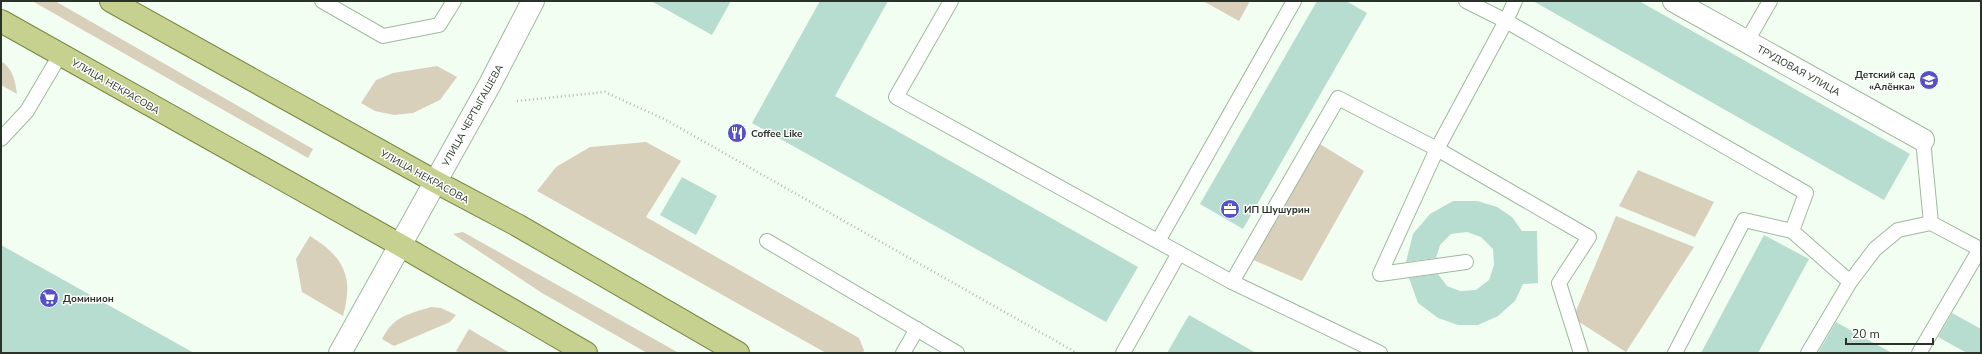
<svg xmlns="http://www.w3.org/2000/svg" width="1982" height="354" viewBox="0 0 1982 354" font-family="'Nunito Sans',sans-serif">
<rect width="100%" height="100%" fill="#f3fef3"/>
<g fill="#d8d0ba">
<path d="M32,1H55L313,149L308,158Z"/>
<path d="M1203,1H1250L1239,21Z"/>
<path d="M1,61C13,69 15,80 17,94L1,85Z"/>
<path d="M437,66L457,77L440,100L413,113L394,115L375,111L361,103L376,80L393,73Z"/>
<path d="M1315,141L1364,171L1302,281L1251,259Z"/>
<path d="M646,142L681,161L646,217L859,338L864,350L863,353H826L537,191L556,167L590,147Z"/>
<path d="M1638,170L1714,202L1695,237L1619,206Z"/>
<path d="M1616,216L1694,247L1626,352L1573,318Z"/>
<path d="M463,232L679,353H647L542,293L453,234Z"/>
<path d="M310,236C344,257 354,277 343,316L302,292L296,259Z"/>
<path d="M431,307L441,308L456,315L450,322L394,346L382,339C394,316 408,314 431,307Z"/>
<path d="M469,329L510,353H460L456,351Z"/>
</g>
<g fill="#b6ddcf">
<path d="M651,1H731L712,35Z"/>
<path d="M820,1H888L835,96L1138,267L1106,322L752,123Z"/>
<path d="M1317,1H1346L1367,13L1243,229L1200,204Z"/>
<path d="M1533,1H1639L1910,154L1884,200Z"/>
<path d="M682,177L717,196L696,235L660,215Z"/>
<path d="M1453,201H1477L1497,207L1512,217L1522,231H1537L1538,283L1523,284L1515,301L1498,316L1478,325H1458L1438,318L1418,303L1409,278L1438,274L1447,286L1460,291L1476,290L1489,280L1494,265L1493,249L1481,237L1467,232L1451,234L1440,245L1436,258L1406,262L1413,234L1430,214Z"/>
<path d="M1764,235L1809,259L1758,353H1701Z"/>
<path d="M1,245L194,353H1Z"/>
<path d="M1952,313L1981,329V353H1967L1938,337Z"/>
<path d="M1189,315L1256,353H1167Z"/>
<path d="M1836,322L1892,353H1818Z"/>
</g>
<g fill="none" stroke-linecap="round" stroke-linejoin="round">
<g stroke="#9fb89f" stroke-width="16">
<g id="service">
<path d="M322,1L383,36L439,25L454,1"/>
<path d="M951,1L896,97L1179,253"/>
<path d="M1466,1L1506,21L1806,193L1792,231L1850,282"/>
<path d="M1747,41L1770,1"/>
<path d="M1,139L27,111L60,55"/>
<path d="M1923,140L1931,223"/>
<path d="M767,241L957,353"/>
<path d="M1158,241L1294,1"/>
<path d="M1466,262L1380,274L1437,149L1506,21L1515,1"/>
<path d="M1232,282L1338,98L1437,149L1589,237L1559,283L1581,353"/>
<path d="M903,353L917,329"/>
<path d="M1123,353L1179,253L1232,282L1380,353"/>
<path d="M1675,353L1744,220L1792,231"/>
<path d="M1808,353L1850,282L1875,249L1898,230L1931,223L1980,249L1919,353"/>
</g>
</g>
<g stroke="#9fb89f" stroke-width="24">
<g id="minor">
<path d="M1674,1L1923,140"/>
<path d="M340,353L490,84L533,1"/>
</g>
</g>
<g stroke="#77863b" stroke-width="24">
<g id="primary">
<path d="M111,1L436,182L517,225L738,353"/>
<path d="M1,21L400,245L586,353"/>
</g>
</g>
<path stroke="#afbaaf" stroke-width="2.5" stroke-dasharray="1 3" stroke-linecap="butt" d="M517,101L605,92L664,119L1077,353"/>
<use href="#service" stroke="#fff" stroke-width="14"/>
<use href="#minor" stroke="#fff" stroke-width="22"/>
<use href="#primary" stroke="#c7d18f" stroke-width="22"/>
</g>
<defs>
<g id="school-disc" transform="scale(1)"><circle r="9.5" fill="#5751c9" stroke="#fff"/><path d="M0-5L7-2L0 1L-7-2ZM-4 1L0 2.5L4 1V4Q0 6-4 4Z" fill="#fff"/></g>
<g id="restaurant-disc" transform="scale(1)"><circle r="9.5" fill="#5751c9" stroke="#fff"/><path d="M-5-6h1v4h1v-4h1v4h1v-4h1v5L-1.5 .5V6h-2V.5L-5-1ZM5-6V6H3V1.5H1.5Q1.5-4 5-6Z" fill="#fff"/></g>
<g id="office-disc" transform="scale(1)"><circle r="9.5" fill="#5751c9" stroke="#fff"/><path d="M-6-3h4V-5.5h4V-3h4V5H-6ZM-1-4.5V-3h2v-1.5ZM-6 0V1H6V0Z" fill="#fff"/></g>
<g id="supermarket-disc" transform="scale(1)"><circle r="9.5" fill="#5751c9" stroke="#fff"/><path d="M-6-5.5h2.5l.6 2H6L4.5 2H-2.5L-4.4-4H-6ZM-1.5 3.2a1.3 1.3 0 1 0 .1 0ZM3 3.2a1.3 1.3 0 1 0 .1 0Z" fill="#fff"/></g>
</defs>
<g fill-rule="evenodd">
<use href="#school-disc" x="1929" y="80"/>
<use href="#restaurant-disc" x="737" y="133"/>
<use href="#office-disc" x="1230" y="209"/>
<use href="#supermarket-disc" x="49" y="298"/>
</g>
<g text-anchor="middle" stroke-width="3" stroke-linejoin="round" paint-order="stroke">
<g font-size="10" fill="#293329" stroke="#fff">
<text transform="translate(1799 70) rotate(29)" y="4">ТРУДОВАЯ УЛИЦА</text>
<text transform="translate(116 86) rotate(30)" y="4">УЛИЦА НЕКРАСОВА</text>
<text transform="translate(472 115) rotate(-61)" y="4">УЛИЦА ЧЕРТЫГАШЕВА</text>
<text transform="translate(425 176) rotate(29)" y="4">УЛИЦА НЕКРАСОВА</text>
</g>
<g font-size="10" font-weight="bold" fill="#293329" stroke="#fff" text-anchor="start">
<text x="1915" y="78" text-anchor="end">Детский сад<tspan x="1915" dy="12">«Алёнка»</tspan></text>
<text x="751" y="137">Coffee Like</text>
<text x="1244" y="213">ИП Шушурин</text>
<text x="63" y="302">Доминион</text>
</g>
</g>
<rect width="1982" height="354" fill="none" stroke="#293329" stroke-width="4"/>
<path d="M1846 338v6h87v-6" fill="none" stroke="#293329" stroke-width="2"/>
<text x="1852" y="338" font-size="12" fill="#293329" stroke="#ffffff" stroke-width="3" paint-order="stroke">20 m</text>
</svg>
